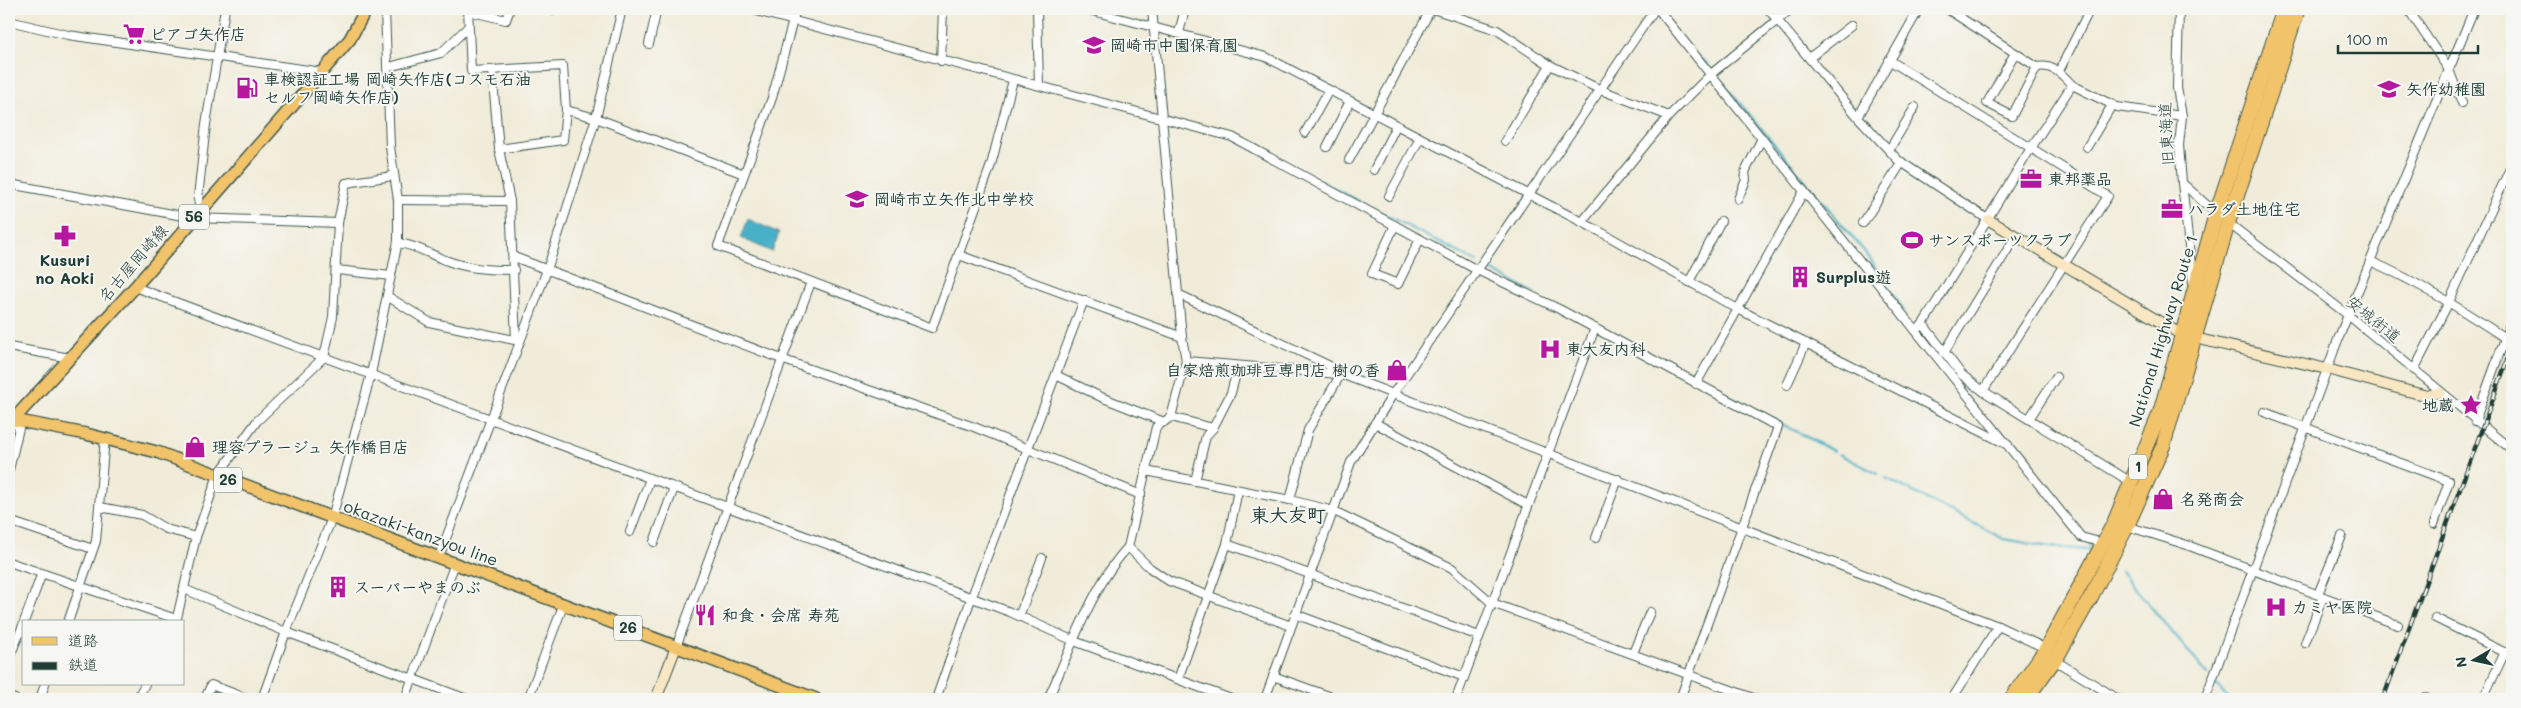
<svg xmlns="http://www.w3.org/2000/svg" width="2521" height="708" viewBox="0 0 2521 708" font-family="Mali,'Klee One',sans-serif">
<rect width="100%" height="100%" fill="#f6f6f2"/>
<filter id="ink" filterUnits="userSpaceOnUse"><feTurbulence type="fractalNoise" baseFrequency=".02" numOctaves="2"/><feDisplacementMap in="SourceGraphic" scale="10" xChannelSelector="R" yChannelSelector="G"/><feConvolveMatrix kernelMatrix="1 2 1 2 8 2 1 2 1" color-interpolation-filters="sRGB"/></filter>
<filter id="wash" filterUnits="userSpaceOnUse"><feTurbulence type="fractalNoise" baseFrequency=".0096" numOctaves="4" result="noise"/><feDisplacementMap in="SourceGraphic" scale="20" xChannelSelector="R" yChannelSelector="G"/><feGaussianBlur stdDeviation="1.12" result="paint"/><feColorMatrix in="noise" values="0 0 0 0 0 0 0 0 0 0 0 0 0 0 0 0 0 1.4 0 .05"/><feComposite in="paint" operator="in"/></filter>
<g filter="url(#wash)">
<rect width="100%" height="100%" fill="#f1ecd9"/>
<path fill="#49b1c7" stroke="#34777e" d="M748,219L779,233L772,252L741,238Z"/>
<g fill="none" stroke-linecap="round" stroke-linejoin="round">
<g stroke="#49b1c7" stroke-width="2.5">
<path d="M1702,59L1709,66"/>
<path d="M1717,76L1869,257L1904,311"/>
<path d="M1307,174L1477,262"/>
<path d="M1485,267L1534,293"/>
<path d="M1930,342L1967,389"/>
<path d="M1662,360L1697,379"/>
<path d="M1703,382L1833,451"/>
<path d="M1839,454L1878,474"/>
<path d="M1886,478L2004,539L2049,547L2089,550L2088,542"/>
<path d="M2121,571L2208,675"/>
<path d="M2215,683L2229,699"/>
</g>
</g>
</g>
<g filter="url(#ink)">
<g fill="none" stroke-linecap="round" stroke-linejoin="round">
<g stroke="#3e574d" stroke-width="10">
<g id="street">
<path d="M468,9L471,71L563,66L566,110L563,140L499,149"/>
<path d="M749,9L1232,137L1477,270L1559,309L1778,427L1680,699"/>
<path d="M796,9L772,98L718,246L932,328L991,165L1013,80"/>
<path d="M1037,9L1039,85"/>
<path d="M1085,9L1266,57L1599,231L1736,308L2008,445"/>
<path d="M1433,9L1497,30L1550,65L1601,90L1669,116"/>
<path d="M1658,9L2081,537L2103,543"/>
<path d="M1768,9L1858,117L1898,160L1989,220"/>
<path d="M1947,9L2037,67C2053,64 2063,75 2072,85L2031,148L2108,196L1983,391"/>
<path d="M2179,9L2177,88L2182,116L2179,145L2182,183L2218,215"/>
<path d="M2408,9L2449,70L2462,103"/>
<path d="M552,10V9"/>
<path d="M468,11L506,20L510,9"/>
<path d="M9,21L68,35L322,72"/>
<path d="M1179,33L1185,9"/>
<path d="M649,44L657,9"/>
<path d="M2015,53L1987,103L2012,116L2037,67"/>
<path d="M1809,58L1852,25"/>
<path d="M1889,60L2031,148L1923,324L1916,331"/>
<path d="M941,61L943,9"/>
<path d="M389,67L441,53L468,27"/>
<path d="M492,70L499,149L510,201L516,340"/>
<path d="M2059,71L2090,9"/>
<path d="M2072,85L2117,107L2182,116"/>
<path d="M566,110L596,118L744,174"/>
<path d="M1858,117L1919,9"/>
<path d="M1305,133L1329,90"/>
<path d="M1505,141L1550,65"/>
<path d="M1327,147L1350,101"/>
<path d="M2087,147L2112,105"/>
<path d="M1889,150L1915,107"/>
<path d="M1349,160L1431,9"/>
<path d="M1374,170L1396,126"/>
<path d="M2182,183L2193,283"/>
<path d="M9,184L194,218L338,223"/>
<path d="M1389,196L1420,138"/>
<path d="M1738,199L1746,180L1745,172L1762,138"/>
<path d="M398,200L510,201"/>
<path d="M200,211L198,198L206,124L225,9"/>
<path d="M1582,222L1669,116L1711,74L1791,9"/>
<path d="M2227,222L2348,315L2512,450"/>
<path d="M1863,223L1902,162"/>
<path d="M1395,225L1372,274L1398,284L1420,239"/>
<path d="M398,243C416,245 429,254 445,260C468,269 490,270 514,270"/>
<path d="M959,255L1182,337"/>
<path d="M514,257L784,360L974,427L1141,495"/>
<path d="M2370,261C2418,282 2461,309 2505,338"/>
<path d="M337,270L391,276"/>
<path d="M1689,282L1721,221"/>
<path d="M135,287L1010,612L1074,641L1231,699"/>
<path d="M1178,294L1328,365L1341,374L1998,626L2047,649"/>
<path d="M387,296L429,322L519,341"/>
<path d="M1923,324L1962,375L1983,391L2131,482"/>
<path d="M9,347L70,358"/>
<path d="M1944,353L2016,236"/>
<path d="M1186,361L1339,374"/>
<path d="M2414,370L2449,302L2512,164"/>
<path d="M1056,375L1101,397L1164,422"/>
<path d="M1696,384L1804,191"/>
<path d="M1787,385L1806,343"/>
<path d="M2264,412L2449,481L2434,524"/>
<path d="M1171,417L1213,428"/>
<path d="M2029,419L2056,377"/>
<path d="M2475,421L2512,319"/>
<path d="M1375,423L1528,505"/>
<path d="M9,470L19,428L13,420"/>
<path d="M1146,471L1290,500L1334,511L1452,568L1492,603L1756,699"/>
<path d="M1195,481L1206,436L1213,428L1231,393L1238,366"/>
<path d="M1290,500L1308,430L1341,374"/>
<path d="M100,507L142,515L166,529L196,537"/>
<path d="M9,521L93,549"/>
<path d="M2127,526L2187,545L2398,625"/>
<path d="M630,532L650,479"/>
<path d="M1596,538L1618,479"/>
<path d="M654,542L674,488"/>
<path d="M1227,544L1479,636"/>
<path d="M1128,547L1150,568L1169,581L1291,626"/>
<path d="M439,557L547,270L596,118L622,9"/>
<path d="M9,562L176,619"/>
<path d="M184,589L286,632L467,699"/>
<path d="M2318,594L2342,536"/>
<path d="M1295,614L1464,677"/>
<path d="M1019,616L1042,558"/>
<path d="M2435,618L2512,656"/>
<path d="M24,622L42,573"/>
<path d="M68,622L96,541L105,438"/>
<path d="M176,622L196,537L218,475L257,421L324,357L333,317L338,223L346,183L393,176"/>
<path d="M2305,643L2323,597"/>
<path d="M676,647L811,282"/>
<path d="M1633,653L1650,612"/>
<path d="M9,658L24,623"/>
<path d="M2054,660L2118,699"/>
<path d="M1273,676L1337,699"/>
<path d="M1178,679L1227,544L1238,490"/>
<path d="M9,697L15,699"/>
<path d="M2426,697L2430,699"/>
<path d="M40,699L45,684"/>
<path d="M137,699L145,684"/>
<path d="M205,699L211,685L249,699"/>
<path d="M262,699L286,632L332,518L371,374L398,241V200L390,147L385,9"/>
<path d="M405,699L455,563"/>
<path d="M528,699L564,603"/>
<path d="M936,699L971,599L1084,300"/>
<path d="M1048,699C1069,653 1093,584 1128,547L1156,427L1171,417L1186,361L1182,337L1152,9"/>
<path d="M1265,699L1351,462L1393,394L1655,9"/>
<path d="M1456,699L1595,328"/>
<path d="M1952,699L1998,626"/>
<path d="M2205,699L2339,337L2474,9"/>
<path d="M2483,699L2505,652"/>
</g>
</g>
<g stroke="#3e574d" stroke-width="12">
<g id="secondary">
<path d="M1989,220L2182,335L2327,369L2427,396L2440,392"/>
<path d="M656,699L676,647"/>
</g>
</g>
<g stroke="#3e574d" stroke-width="14">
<g id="primary">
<path d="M9,419L86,434L157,452L816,699"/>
<path d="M13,420L135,287L322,72L350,39L366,9"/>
</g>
</g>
<g stroke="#3e574d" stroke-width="16">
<g id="highway">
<path d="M2011,699L2046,649L2114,523L2160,413L2216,214L2284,9"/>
<path d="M2026,699L2058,655L2092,595L2127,526L2163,446L2228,223L2298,9"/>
</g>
</g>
<use href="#street" stroke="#fff" stroke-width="8"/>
<use href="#secondary" stroke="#f9e7c3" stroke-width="10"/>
<use href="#primary" stroke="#f1c36a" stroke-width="11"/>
<use href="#highway" stroke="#f1c36a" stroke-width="14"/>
<g stroke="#1f3d34" stroke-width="4.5">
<path id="rail" d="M2383,699L2512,347"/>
</g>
<use href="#rail" stroke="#f6f6f2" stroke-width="2.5" stroke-dasharray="8" stroke-linecap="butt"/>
</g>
</g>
<defs>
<g id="supermarket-bare" transform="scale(1.725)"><path d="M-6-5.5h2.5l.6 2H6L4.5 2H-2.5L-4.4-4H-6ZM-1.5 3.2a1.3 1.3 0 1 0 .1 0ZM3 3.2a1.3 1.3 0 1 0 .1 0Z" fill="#b5179e" stroke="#f6f6f2" stroke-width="2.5" paint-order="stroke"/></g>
<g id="school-bare" transform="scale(1.725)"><path d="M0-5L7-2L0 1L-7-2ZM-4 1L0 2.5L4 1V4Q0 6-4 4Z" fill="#b5179e" stroke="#f6f6f2" stroke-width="2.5" paint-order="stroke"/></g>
<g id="fuel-bare" transform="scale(1.725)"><path d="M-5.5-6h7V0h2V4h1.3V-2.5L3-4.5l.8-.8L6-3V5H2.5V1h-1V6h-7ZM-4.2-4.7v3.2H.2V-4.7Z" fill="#b5179e" stroke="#f6f6f2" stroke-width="2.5" paint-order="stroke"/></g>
<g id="office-bare" transform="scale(1.725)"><path d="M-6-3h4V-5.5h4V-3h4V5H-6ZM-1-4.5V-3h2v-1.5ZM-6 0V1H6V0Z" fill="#b5179e" stroke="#f6f6f2" stroke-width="2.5" paint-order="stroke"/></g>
<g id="pharmacy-bare" transform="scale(1.725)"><path d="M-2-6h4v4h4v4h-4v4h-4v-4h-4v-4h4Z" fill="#b5179e" stroke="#f6f6f2" stroke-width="2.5" paint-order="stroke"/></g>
<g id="stadium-bare" transform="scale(1.725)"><path d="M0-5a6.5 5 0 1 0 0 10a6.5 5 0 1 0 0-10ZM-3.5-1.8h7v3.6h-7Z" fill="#b5179e" stroke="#f6f6f2" stroke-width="2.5" paint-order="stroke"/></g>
<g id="building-bare" transform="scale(1.725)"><path d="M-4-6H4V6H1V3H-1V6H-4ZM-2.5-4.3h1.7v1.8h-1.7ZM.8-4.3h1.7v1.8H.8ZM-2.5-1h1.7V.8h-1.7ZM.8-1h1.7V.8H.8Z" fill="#b5179e" stroke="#f6f6f2" stroke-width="2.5" paint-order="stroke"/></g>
<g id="hospital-bare" transform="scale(1.725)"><path d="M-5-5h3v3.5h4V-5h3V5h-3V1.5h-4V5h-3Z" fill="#b5179e" stroke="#f6f6f2" stroke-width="2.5" paint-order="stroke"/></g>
<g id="shop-bare" transform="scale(1.725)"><path d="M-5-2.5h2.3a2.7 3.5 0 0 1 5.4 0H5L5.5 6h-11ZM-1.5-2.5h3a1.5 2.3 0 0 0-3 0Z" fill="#b5179e" stroke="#f6f6f2" stroke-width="2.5" paint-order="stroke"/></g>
<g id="sight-bare" transform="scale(1.725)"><path d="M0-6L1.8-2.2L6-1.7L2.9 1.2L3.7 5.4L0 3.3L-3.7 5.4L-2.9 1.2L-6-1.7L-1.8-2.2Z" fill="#b5179e" stroke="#f6f6f2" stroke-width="2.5" paint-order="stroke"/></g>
<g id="restaurant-bare" transform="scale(1.725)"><path d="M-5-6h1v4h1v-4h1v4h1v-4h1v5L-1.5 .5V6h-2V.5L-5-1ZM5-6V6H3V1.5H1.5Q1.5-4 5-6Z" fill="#b5179e" stroke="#f6f6f2" stroke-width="2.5" paint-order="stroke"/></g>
</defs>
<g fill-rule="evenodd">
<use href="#supermarket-bare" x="134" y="34"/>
<use href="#school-bare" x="1094" y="45"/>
<use href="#fuel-bare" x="247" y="88"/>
<use href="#school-bare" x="2389" y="89"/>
<use href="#office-bare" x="2031" y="179"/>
<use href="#school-bare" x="857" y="199"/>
<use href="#office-bare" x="2172" y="209"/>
<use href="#pharmacy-bare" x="65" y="236"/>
<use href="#stadium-bare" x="1912" y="240"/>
<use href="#building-bare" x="1800" y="277"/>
<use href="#hospital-bare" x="1550" y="349"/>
<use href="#shop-bare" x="1397" y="370"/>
<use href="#sight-bare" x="2471" y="405"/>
<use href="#shop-bare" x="195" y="447"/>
<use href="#shop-bare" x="2163" y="499"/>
<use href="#building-bare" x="338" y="587"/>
<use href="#hospital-bare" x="2276" y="607"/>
<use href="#restaurant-bare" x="705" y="615"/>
</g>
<g text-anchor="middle" stroke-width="4" stroke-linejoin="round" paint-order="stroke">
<g fill="#f6f6f2" stroke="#60746d" stroke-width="1">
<rect x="179" y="204.5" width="30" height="25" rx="4"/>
<rect x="2129" y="454.5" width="18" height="25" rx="4"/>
<rect x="214" y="467.5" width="28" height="25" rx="4"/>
<rect x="614" y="615.5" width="28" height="25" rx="4"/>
</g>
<g font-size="15" font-weight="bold" fill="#1f3d34">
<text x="194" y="222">56</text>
<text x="2138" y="472">1</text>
<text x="228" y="485">26</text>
<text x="628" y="633">26</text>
</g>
<g font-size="16" font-weight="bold" fill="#1f3d34" stroke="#f6f6f2" text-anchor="start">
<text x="150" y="40">ピアゴ矢作店</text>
<text x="1110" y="51">岡崎市中園保育園</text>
<text x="264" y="85">車検認証工場 岡崎矢作店(コスモ石油<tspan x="264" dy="18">セルフ岡崎矢作店)</tspan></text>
<text x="2406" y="95">矢作幼稚園</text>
<text x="2048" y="185">東邦薬品</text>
<text x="874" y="205">岡崎市立矢作北中学校</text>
<text x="2188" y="215">ハラダ土地住宅</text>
<text x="1928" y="246">サンスポーツクラブ</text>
<text x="65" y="266" text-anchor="middle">Kusuri<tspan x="65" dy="18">no Aoki</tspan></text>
<text x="1816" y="283">Surplus遊</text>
<text x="1566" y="355">東大友内科</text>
<text x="1380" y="376" text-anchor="end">自家焙煎珈琲豆専門店 樹の香</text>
<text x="2454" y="411" text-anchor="end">地蔵</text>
<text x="212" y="453">理容プラージュ 矢作橋目店</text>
<text x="2180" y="505">名発商会</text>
<text x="354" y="593">スーパーやまのぶ</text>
<text x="2292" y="613">カミヤ医院</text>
<text x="722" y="621">和食・会席 寿苑</text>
</g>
<g font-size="16" fill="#1f3d34" stroke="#f6f6f2">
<text transform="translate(2166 134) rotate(-93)" y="6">旧東海道</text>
<text transform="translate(133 263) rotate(-49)" y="6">名古屋岡崎線</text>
<text transform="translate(2374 319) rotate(39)" y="6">安城街道</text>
<text transform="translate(2163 331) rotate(-73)" y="6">National Highway Route 1</text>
<text transform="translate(421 533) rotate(20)" y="6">okazaki-kanzyou line</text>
</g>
<g font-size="19" font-weight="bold" fill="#1f3d34" stroke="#f6f6f2">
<text x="1288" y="522">東大友町</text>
</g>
</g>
<rect width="2521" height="708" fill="none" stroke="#f6f6f2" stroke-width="30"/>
<rect x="22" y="620" width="162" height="65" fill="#f6f6f2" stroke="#a0aca6"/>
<rect x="32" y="637" width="25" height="8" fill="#f1c36a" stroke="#a0aca6"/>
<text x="68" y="646" font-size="15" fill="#1f3d34">道路</text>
<rect x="32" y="662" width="25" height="8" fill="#1f3d34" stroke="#a0aca6"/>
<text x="68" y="670" font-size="15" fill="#1f3d34">鉄道</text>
<g transform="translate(2474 660) rotate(261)" stroke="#f6f6f2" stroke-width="4" paint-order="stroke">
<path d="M0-4L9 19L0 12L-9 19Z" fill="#1f3d34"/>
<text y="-8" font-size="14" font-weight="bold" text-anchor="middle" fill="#1f3d34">N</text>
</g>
<path d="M2338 45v8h140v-8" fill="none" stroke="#1f3d34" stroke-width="2.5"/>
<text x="2346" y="45" font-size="15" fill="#1f3d34" stroke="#f6f6f2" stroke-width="4" paint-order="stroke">100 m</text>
</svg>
